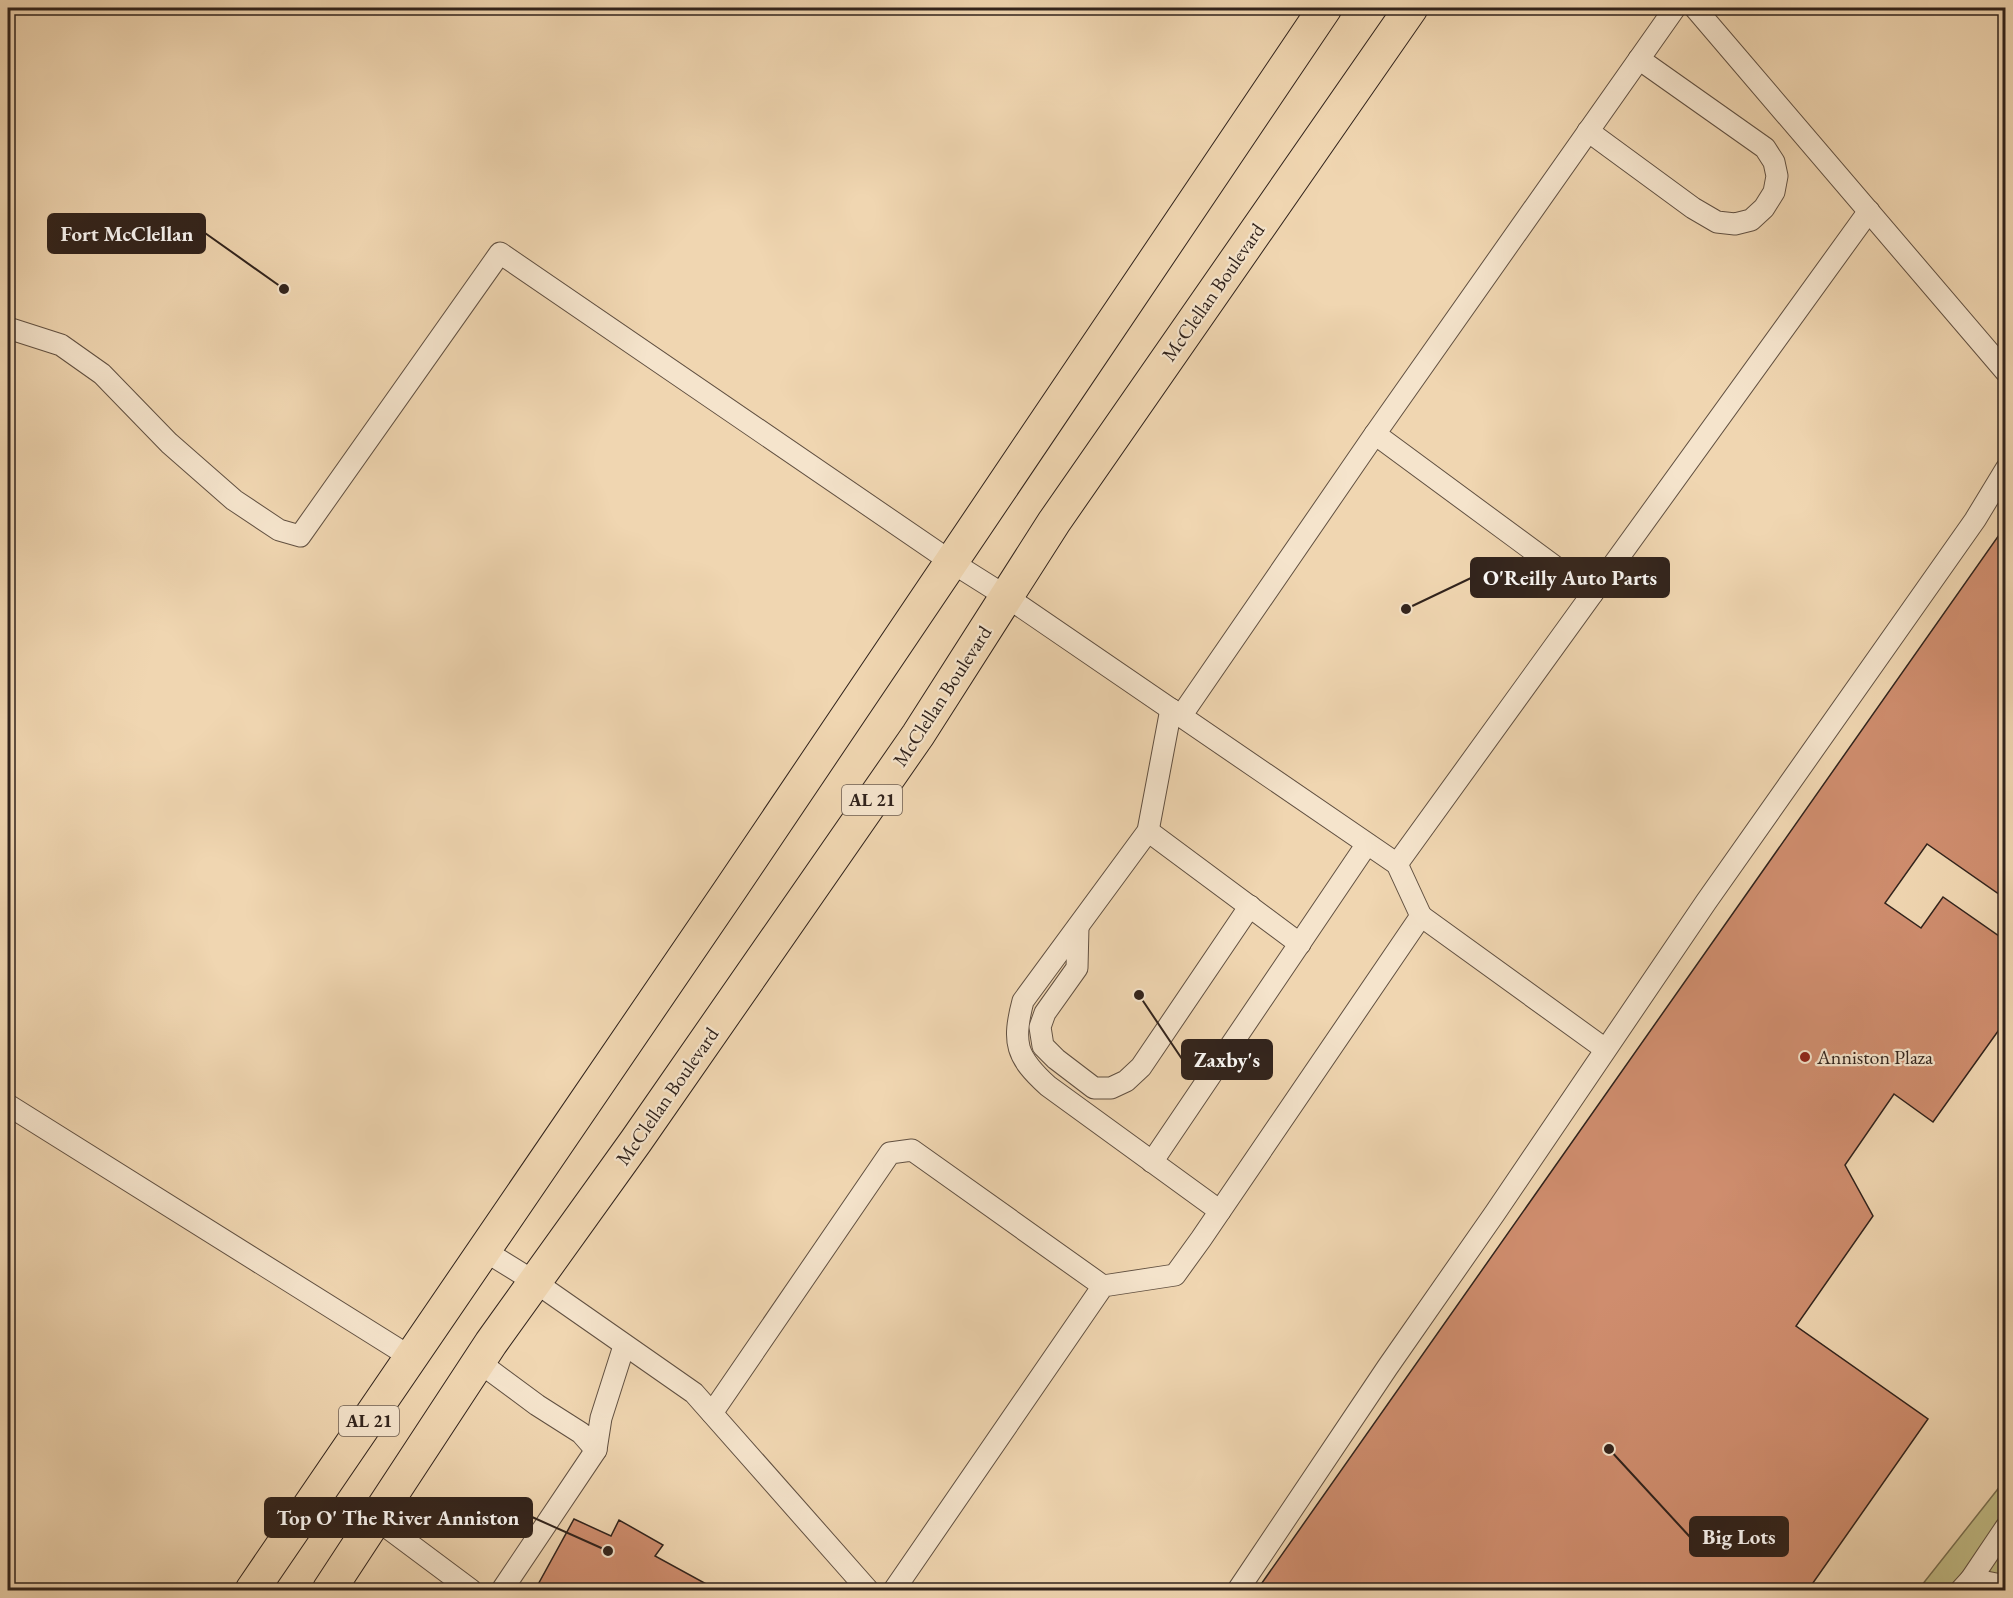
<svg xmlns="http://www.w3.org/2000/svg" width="2013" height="1598" viewBox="0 0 2013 1598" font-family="'EB Garamond',serif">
<rect width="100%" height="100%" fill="#f0d6b1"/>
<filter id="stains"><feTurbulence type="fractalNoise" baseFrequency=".00333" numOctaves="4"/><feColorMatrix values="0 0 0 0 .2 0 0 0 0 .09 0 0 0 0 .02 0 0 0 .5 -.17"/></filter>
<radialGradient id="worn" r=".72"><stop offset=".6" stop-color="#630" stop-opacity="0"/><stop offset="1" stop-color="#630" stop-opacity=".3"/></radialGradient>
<path fill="#c1bc86" stroke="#797051" stroke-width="1.5" d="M2005,1480V1590H1918Z"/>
<g fill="#cf8d6e" stroke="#31231c" stroke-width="1.5">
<path d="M2006,525V899L1927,844L1885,903L1921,928L1943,897L2006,941V1020L1933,1122L1894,1094L1845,1165L1873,1216L1796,1326L1928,1419L1808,1590H1257Z"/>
<path d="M574,1519L611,1536L619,1520L663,1545L655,1556L710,1586L707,1590H535Z"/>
</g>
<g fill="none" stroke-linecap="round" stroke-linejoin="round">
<g stroke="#615041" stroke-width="23">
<g id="lane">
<path d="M1695,8L2006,372"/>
<path d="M1588,131L1693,208L1717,222L1735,224L1751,220L1764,208L1774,192L1777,176L1774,162L1765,148L1639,59"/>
<path d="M8,328L61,345L102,374L169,443L234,500L279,530L300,536L500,253L953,563L1007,597L1397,864L1421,916L1201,1239L1175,1275L1103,1286L894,1590"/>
<path d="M1592,594L1375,434L1675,8"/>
<path d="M1171,709L1148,831L1023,1001C1012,1043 1016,1057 1048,1086L1220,1211"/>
<path d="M1181,716L1375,434"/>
<path d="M1148,831L1300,944"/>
<path d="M1397,864L1869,211"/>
<path d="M1421,916L1605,1049"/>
<path d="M1078,927L1077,968L1045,1013L1040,1027L1043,1046L1056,1059L1094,1088H1111L1126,1081L1141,1067L1250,906"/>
<path d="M8,1105L412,1358"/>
<path d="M1152,1162L1367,844"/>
<path d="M485,1251L535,1282L694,1393L868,1590"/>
<path d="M479,1362L537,1405L581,1433L596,1450L601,1418L624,1346"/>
<path d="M712,1413L890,1153L912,1150L1103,1286"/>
<path d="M376,1519L471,1590"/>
<path d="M1971,1579L2006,1586"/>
<path d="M502,1590L596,1450"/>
<path d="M1238,1590L1387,1368L1495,1213L1706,902L1975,520L2006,469"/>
<path d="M1961,1590L1971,1579L2006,1527"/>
</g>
</g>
<g stroke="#31231c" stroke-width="35">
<g id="highway">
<path d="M252,1590C613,1065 970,537 1325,8"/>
<path d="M329,1590L491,1343L636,1141L918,735L1054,522L1411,8"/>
</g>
</g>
<use href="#lane" stroke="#f5e4cc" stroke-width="21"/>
<use href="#highway" stroke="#f0d6b1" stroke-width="33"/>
</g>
<circle fill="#8f2418" stroke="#f5e4cc" stroke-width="2" cx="1805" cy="1057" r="6"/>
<g text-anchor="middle" stroke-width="4.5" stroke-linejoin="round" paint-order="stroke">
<g fill="#f5e4cc" stroke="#6c5d51" stroke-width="1.5">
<rect x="842" y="785" width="60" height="30" rx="4.5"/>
<rect x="339" y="1406" width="60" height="30" rx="4.5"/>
</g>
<g font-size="18" font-weight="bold" fill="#31231c">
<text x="872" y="806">AL 21</text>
<text x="369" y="1427">AL 21</text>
</g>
<g font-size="20" fill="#31231c" stroke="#f5e4cc">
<text transform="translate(1213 292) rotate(-55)" y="7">McClellan Boulevard</text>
<text transform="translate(942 696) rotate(-57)" y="7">McClellan Boulevard</text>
<text transform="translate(667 1096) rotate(-55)" y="7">McClellan Boulevard</text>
</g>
<g font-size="20" fill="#31231c" stroke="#f5e4cc" text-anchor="start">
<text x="1817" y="1064">Anniston Plaza</text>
</g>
</g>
<path fill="none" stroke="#31231c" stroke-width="2" d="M284 289L205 233M1406 609L1471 578M1139 995L1182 1059M608 1551L532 1517M1609 1449L1690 1537"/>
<g fill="#31231c" stroke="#f5e4cc" stroke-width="2">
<circle cx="284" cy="289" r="6"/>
<circle cx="1406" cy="609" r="6"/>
<circle cx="1139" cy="995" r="6"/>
<circle cx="608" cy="1551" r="6"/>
<circle cx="1609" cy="1449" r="6"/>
</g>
<g fill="#31231c" stroke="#31231c" stroke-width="2">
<rect x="48" y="214" width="157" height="39" rx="6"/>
<rect x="1471" y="558" width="198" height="39" rx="6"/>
<rect x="1182" y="1040" width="90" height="39" rx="6"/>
<rect x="265" y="1498" width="267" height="39" rx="6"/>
<rect x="1690" y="1517" width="98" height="39" rx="6"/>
</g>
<g font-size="21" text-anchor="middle" font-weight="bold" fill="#fff">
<text x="127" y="241">Fort McClellan</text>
<text x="1570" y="585">O'Reilly Auto Parts</text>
<text x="1227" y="1067">Zaxby's</text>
<text x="398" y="1525">Top O' The River Anniston</text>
<text x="1739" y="1544">Big Lots</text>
</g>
<rect width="2013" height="1598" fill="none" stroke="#f0d6b1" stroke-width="30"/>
<rect x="9" y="9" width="1995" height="1580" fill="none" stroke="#31231c" stroke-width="3"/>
<rect x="15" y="15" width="1983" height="1568" fill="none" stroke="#31231c" stroke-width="1.5"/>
<rect width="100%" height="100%" filter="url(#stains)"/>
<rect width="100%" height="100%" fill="url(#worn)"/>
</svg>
